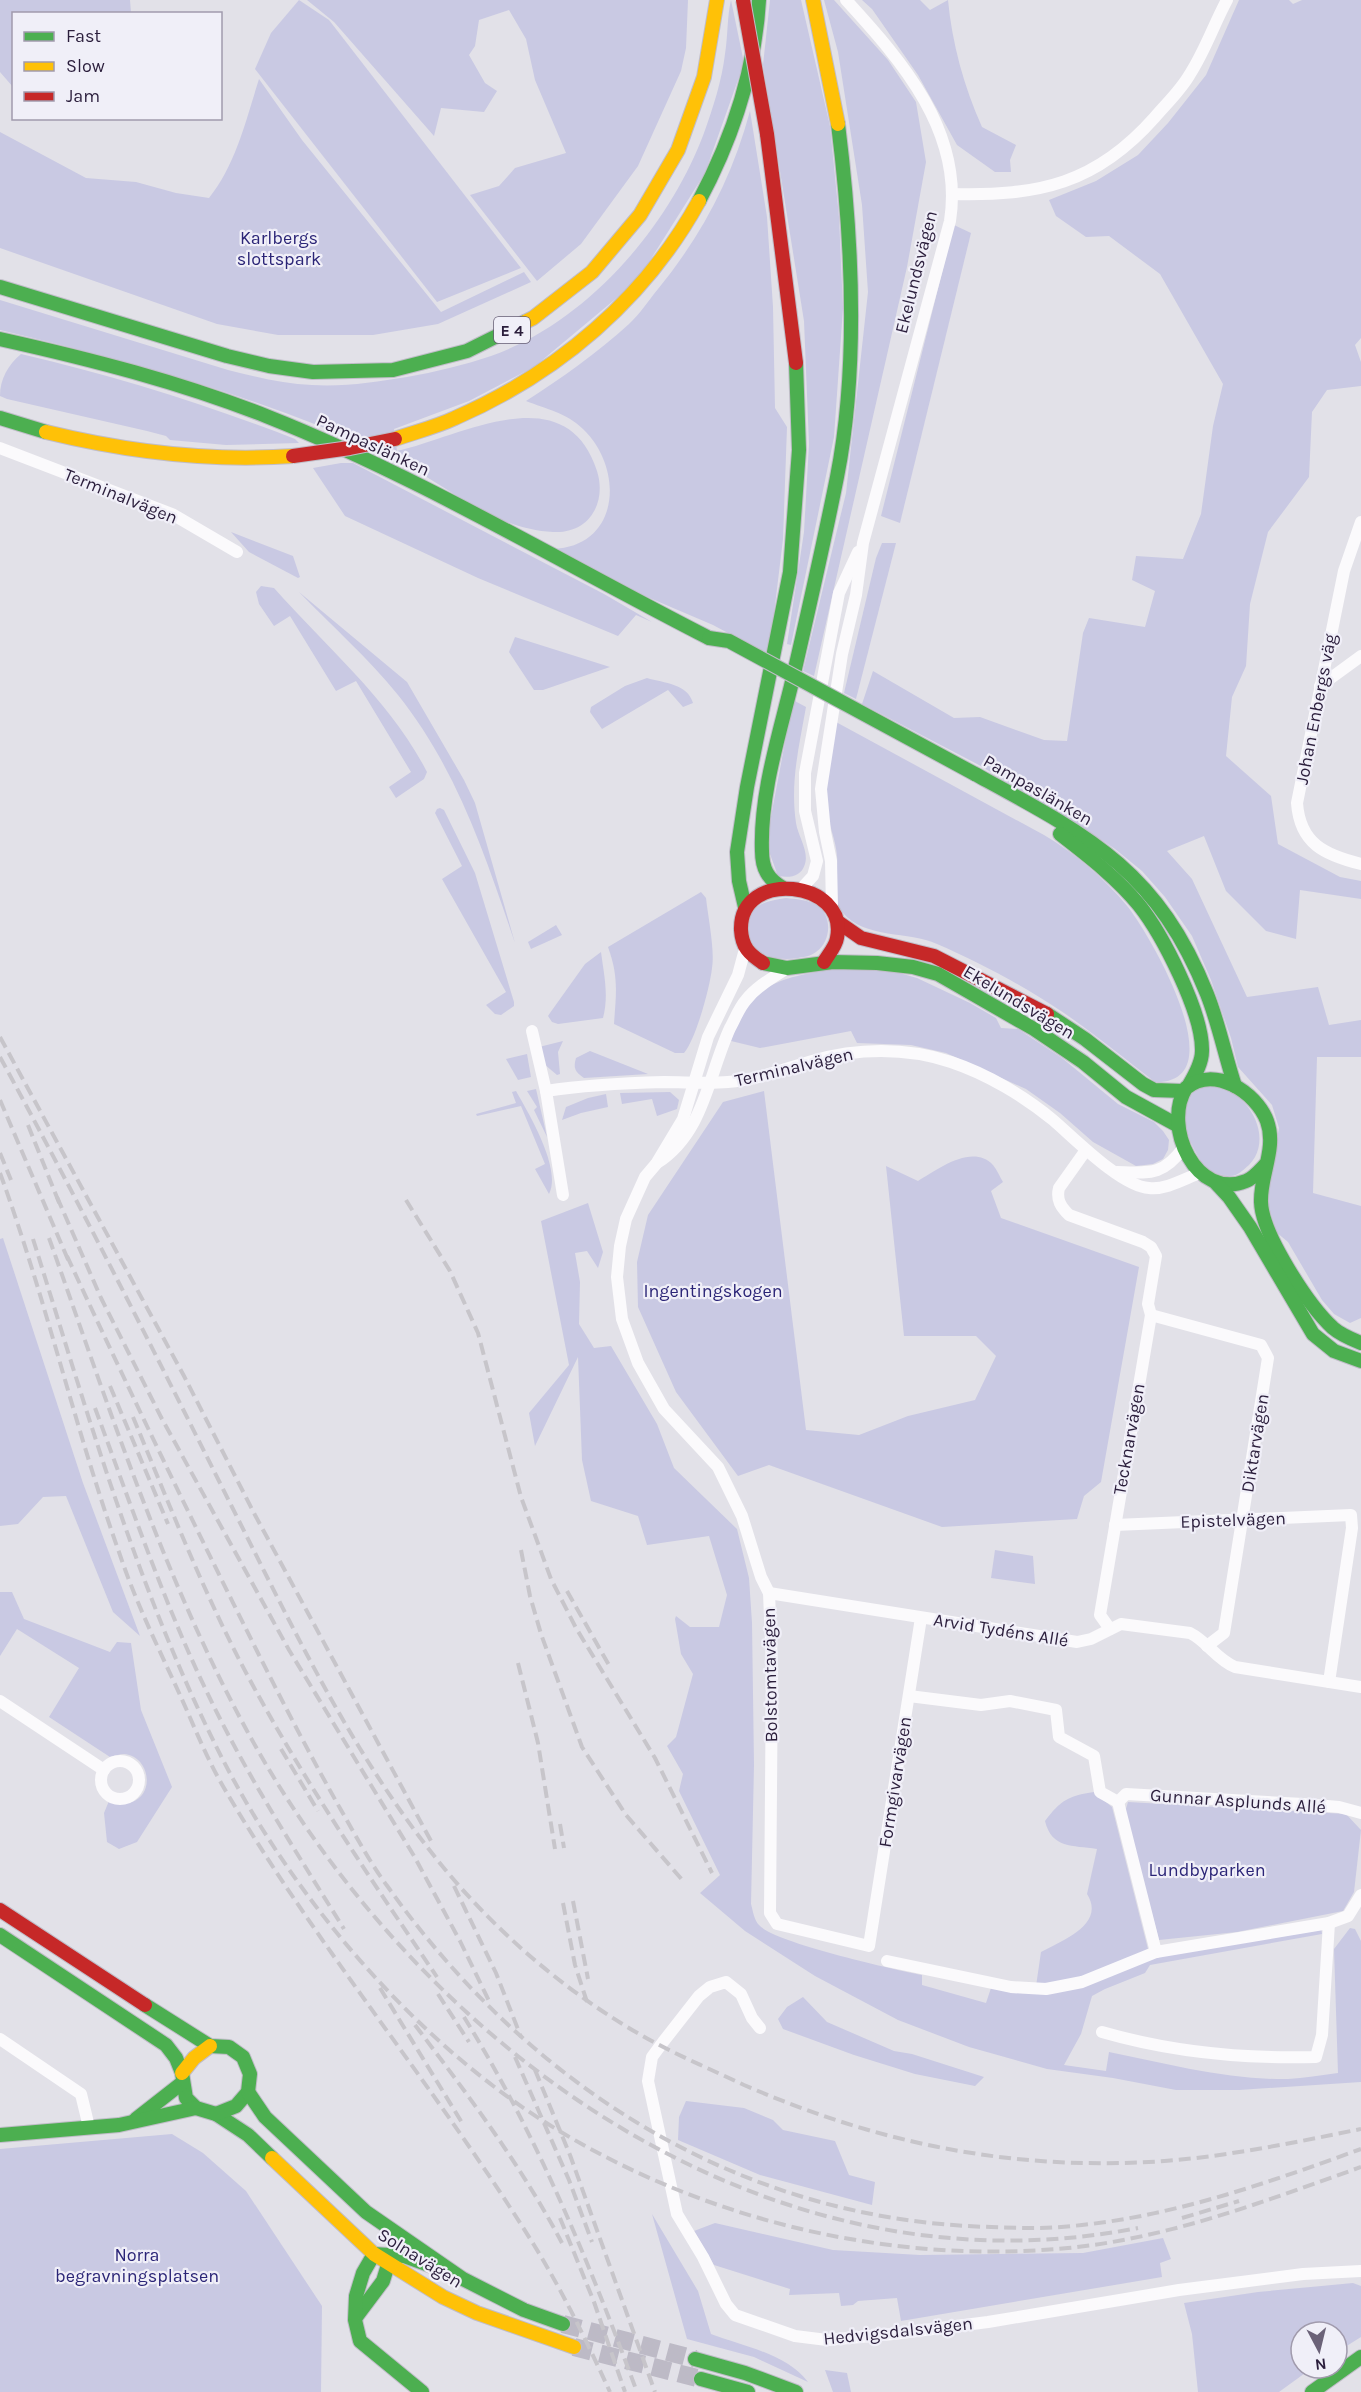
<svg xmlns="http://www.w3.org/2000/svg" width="1361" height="2392" viewBox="0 0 1361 2392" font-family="Karla,sans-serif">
<rect width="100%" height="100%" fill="#e2e1e8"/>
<g fill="#c9c9e3">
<path d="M0,0H130L131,13L14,14L13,87L0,72Z"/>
<path d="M299,0L329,20L521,268L437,302L255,69L271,33Z"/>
<path d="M307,0H688L686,48L681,71L638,166L581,244L537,281L470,195L499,186L515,168L566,153L535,80L526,39L509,10L479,20L475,46L469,55L485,83L497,91L484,112L441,108L434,136L334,22Z"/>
<path d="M731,0L744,63L705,173L637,281L534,367L469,401L394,429L397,451C460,437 566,374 597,471C607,503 589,534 553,532C489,529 440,479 384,453C262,398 130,361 0,330V300L228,370C256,377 284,384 312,385C344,387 376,382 407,377C435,372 464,365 491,356C587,322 669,227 704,133C713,108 722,80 725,54C728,36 727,17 731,0Z"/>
<path d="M770,0H801L830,126L839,217L843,308L834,437L791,645L787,644L804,532L809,444L804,321L763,65Z"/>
<path d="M824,0H834L888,60L916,102L926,162L907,267L814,676L803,671L846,493L868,292L862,205L838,52Z"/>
<path d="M862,0H920L930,10L948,0C952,43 964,87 982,127L1016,145L1010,160L1011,172H995L957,145L918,75L872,9Z"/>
<path d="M1239,0H1289L1293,4L1302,0H1361V338L1355,345L1361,362V386L1327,390L1312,412L1309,477L1268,532L1250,604L1246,666L1232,697L1226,756L1271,796L1278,844L1340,877L1361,881V899L1300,890L1296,939L1266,931L1226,891L1204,836L1167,851L1192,879L1247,997L1318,987L1329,1025L1361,1020V1057H1317L1313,1193L1361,1206V1318L1350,1323L1334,1314L1322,1300L1288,1242L1276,1232L1266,1197L1279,1128L1272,1105L1238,1067L1231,1038L1211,980L1192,936L1165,897L1142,871L1115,849L1085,829L979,765L862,704L873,671L954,718L980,717L1044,740L1067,741L1083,633L1089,618L1145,627L1155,591L1132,580L1136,556L1183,559L1201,514L1213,426L1223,384L1160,274L1109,236L1086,237L1056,216L1049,200L1096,181L1138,155L1168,123L1206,75Z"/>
<path d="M259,79L302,140L441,312L524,272L531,282L438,324L373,335H278L217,324L0,248V132L86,178L136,182L176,193L209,198C236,164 246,120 259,79Z"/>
<path d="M750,111L767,217L773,307L775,408L787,427L783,539L769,655L713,625L645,596L553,549C621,546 624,468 583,429C567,413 546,409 526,401C562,378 597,353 629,324C640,314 648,301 658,289C702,235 732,178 750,111Z"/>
<path d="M954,225L971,233L900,523L881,516Z"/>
<path d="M21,354C115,376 205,404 295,439L299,443L226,445L170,440L166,436L147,431L7,399L0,396C0,379 8,365 21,354Z"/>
<path d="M341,463H353L604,594L652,622L636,615L618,636L478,578L345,516L313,468Z"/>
<path d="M231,532L293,556L300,577L298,578L249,552Z"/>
<path d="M882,543H896L856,699L844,693L876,558Z"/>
<path d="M261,586L274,588C327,648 390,700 427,772L424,779L396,798L389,787L411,772L356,681L336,691L290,616L274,626L259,604L256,592Z"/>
<path d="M299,592L407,682L464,780L475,803L515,943C485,855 457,769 398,695C368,658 332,626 299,592Z"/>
<path d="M515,637L610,667L543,690H534L509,652Z"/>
<path d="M647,678C664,683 688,684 693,703L683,707L668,690L602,729L590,712L591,707L625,686Z"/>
<path d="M793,700L806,707C799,747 790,782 796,823C798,836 809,851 805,864C801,877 790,878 778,876L766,843Z"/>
<path d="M836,722L1044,835C1076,854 1104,878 1128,907C1150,935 1237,1084 1155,1082C1125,1059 1096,1035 1064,1013C1026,987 979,962 937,944C909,931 865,939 843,913C829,896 839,876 837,856C836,840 828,824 827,808C824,779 831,751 836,722Z"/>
<path d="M440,808L444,810L475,873L514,1002V1006L501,1015L495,1014L486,1005L506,992L442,879L462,866L435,813L437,809Z"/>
<path d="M701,892L706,898C708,917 715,950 712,968C710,987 696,1039 684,1053H675L614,1024C616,994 619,977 608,947Z"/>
<path d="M786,898C796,899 808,900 817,905C833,916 831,942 816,952C811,956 804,957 798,958C773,962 746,954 748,924C748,917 750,912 755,908C764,901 775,900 786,898Z"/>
<path d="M556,925L562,935L531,949L528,942Z"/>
<path d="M601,952C604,975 609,995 603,1018L558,1024L552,1022L548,1016L550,1013L585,964Z"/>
<path d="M847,967L889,970L917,978L970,1003L996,1018L1001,1028L1018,1029L1062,1058L1118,1104L1154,1122L1163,1131L1169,1140L1168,1150L1163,1159L1153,1164L1136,1166L1093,1142L1060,1113L1026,1089L946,1053L911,1045L857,1043L851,1031L760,1048L731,1041C735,1029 740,1014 749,1003C772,975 814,973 847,967Z"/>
<path d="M563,1041L558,1052L560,1074L557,1075L544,1064L539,1047Z"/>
<path d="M590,1051L648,1074L584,1078C575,1072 573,1068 576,1058Z"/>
<path d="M527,1054L531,1077L518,1080L506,1059Z"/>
<path d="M1211,1085C1219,1088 1230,1090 1237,1096C1258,1112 1269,1145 1249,1165C1243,1170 1237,1177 1229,1176C1222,1176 1213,1172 1206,1170C1196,1152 1177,1125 1186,1103C1188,1097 1194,1092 1197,1087Z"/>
<path d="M536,1089L547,1137L534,1110L537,1107L527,1091Z"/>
<path d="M516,1091C529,1114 562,1169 549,1194L535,1169L545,1164L521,1106L477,1116L476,1114L516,1103L512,1092Z"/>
<path d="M764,1091L806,1430L859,1435L908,1416L975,1400L996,1356L976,1336H904L886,1166L918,1181C937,1170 972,1143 993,1165C997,1170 1000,1177 1003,1182L991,1191L1001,1218L1139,1267L1101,1482L1084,1496L1077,1519L942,1527L769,1465L738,1476L676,1392L638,1307L637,1262L648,1215L723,1102Z"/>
<path d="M670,1092L679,1100L677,1109L657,1116L652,1099L622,1104L620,1093Z"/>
<path d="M606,1094L608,1107L581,1113L562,1120L566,1107L588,1098Z"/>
<path d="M588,1203L603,1252L598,1268L587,1251L575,1253L580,1282L579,1324L594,1348L611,1346L657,1424L674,1468L737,1529L749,1578L752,1623L754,1765L751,1904C753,1911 754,1920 759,1925C775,1943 893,1969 922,1975V1985L986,2003L991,1988L1035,1993L1041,1952C1063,1940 1106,1924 1087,1894L1097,1849C1072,1845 1052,1849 1045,1821C1061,1800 1068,1796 1094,1792L1112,1807L1150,1957L1321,1927L1322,1934L1150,1965L1145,1973L1105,1989L1092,1996L1081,2034L1064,2065L1106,2071L1109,2052C1168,2064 1228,2080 1288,2079C1304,2078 1321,2075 1338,2073L1334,1949L1350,1928L1355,1929L1361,1941V2082L1239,2090H1176L1113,2078L1047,2069L969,2047L898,2020L815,1976L745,1931L700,1893L720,1875L679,1791L683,1774L667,1746L676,1737L693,1674L681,1654L675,1619L676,1616L690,1627H719L727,1595L709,1536L647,1545L638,1516L591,1501L582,1460L578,1357L535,1446L529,1413L569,1365L541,1221Z"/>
<path d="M3,1238L83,1483L140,1636L113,1612L66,1496L43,1497L18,1524L0,1526V1239Z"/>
<path d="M995,1550L1033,1556L1035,1584L991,1578Z"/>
<path d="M0,1592H12L24,1619L110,1652L117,1642L131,1643L141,1710L172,1787L137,1842L119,1849L107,1842L104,1813L109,1801C116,1802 126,1804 132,1802C156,1793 149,1756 124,1754C120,1754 114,1756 110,1757L49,1717L79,1668L17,1629L0,1656Z"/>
<path d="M1128,1802L1346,1814L1361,1830L1354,1892L1343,1911L1237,1932L1159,1940L1125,1812Z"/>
<path d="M803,1997L827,2022L894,2051L912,2054L984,2077L975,2086L915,2074L854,2055L783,2029L778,2019L787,2007Z"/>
<path d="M686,2101L744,2108L773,2120L783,2130L835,2141L849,2175L875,2182L872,2205L760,2175L678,2140L679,2117Z"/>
<path d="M172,2134L203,2153L246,2191L322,2306L321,2392H0V2149Z"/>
<path d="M652,2214L698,2291L711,2334C743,2346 787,2354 808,2382L754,2357L687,2339Z"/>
<path d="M715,2223L833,2250L920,2255L1083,2253L1163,2238L1171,2259L1160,2263L1162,2277L901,2321L897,2298L858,2301L853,2305L841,2306L839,2293L789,2295L790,2289L714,2265L694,2231Z"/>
<path d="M1353,2283L1361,2286V2337L1337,2352V2332H1301V2368H1312L1279,2392H1198L1192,2334L1184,2303L1258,2292Z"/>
<path d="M825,2370L847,2373L851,2392H833Z"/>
</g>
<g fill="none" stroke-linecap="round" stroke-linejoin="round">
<g stroke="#bdbac6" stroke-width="18" stroke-dasharray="18 9" stroke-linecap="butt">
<path d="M563,2324L695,2359"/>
<path d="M574,2347L701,2379"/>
</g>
<g stroke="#c0bdc8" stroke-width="16">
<g id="fast">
<path d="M699,201C732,139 755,70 759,0"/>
<path d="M0,287L227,356L269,366L313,372L393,370L467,351L525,322"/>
<path d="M0,339C90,359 180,382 266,416C420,477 562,563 709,638"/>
<path d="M0,418L46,432"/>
<path d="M975,774C1087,835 1157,869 1207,994C1219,1024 1225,1056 1235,1086"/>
<path d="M1060,834C1087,855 1117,878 1139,905C1162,934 1203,1013 1202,1051C1202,1063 1195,1075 1189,1085"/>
<path d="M783,888C768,879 762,869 762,851C760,796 778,739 791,686C807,617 823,547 837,477C859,366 852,236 838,124"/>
<path d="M745,907L739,881L737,852L747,787L790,572L799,450L796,363"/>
<path d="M763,963L787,968L833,962L877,963L913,967L938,974L1034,1029L1083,1062L1126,1097L1177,1125"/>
<path d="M1047,1014L1085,1039L1143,1084L1154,1090L1183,1091"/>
<path d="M1267,1163C1261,1169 1254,1178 1246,1181C1196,1201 1162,1126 1186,1088C1214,1065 1256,1092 1267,1121C1277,1148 1260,1175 1261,1202C1262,1235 1309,1306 1333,1328C1341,1335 1351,1339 1361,1343"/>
<path d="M1216,1183L1229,1197L1250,1227L1313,1334L1334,1351L1361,1361"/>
<path d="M0,1935L166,2045L176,2058L182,2073L186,2098L196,2108L216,2114L248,2135L272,2158"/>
<path d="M145,2005L210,2046L229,2047L243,2057L250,2074L248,2092L236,2106L216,2114"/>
<path d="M248,2092L265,2117L366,2212L463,2279L524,2310L563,2324"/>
<path d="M136,2119L182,2083"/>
<path d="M0,2135L119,2125L196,2108"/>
<path d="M356,2317L383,2281L391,2255"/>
<path d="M695,2359L745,2373L796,2392"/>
<path d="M701,2379L748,2392"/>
<path d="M422,2392L360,2341L355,2320L356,2296L363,2273L374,2254L404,2256L437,2268"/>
<path d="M1312,2392L1361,2357"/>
</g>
</g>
<g stroke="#c0bdc8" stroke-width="16">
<g id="slow">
<path d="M813,0L838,124"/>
<path d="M525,322L533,318L592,272L640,215L678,150L704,77L717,0"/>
<path d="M395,439C415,432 436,427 455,418C558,373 645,299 699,201"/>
<path d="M182,2073L194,2058L210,2046"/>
<path d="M272,2158L374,2254L443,2297L477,2313L574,2347"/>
</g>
</g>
<g stroke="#c0bdc8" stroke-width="16">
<g id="jam">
<path d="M767,134L796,363"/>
<path d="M838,922L861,938L934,956L1047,1014"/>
<path d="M763,963C749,954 742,947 741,930C739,868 849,880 837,938C836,946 828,955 824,962"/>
<path d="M0,1910L145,2005"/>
</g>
</g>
<g stroke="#fbfafc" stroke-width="12">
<path d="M953,194C1039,196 1096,184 1155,117C1167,103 1181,90 1190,74C1205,51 1214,24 1227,0"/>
<path d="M0,448L172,514L237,552"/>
<path d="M1361,522L1344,571L1297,803C1300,844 1325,855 1361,864"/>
<path d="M1320,686L1361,656"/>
<path d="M801,889L813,876L817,861L805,811V773L839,593L858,552"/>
<path d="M832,907L831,861L825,832L821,789L842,654L856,595L863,543L950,221C964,132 902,61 846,0"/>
<path d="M745,949L738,975L708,1037L683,1119L656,1164L645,1177L626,1219L620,1246L617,1277L622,1319L638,1363L664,1409L718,1467L742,1516L761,1577L769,1593L772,1666L770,1913L777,1924L869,1946L921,1618"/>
<path d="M532,1031L546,1091L563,1195"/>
<path d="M546,1091C585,1085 625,1083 664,1082C685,1082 707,1084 728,1082C757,1080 784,1069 812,1061C856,1048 906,1047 951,1062C987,1074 1024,1096 1053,1120C1074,1138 1122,1187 1149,1188C1166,1190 1184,1179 1200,1173"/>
<path d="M1086,1150L1059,1188C1056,1200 1061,1207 1069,1215L1143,1242L1151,1247L1156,1256L1148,1304L1151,1315L1100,1615L1110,1629"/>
<path d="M657,1163C704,1133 708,1076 730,1028C735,1019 739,1008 746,1000C756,987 772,978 786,969"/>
<path d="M1117,1172C1150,1173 1163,1176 1184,1147"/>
<path d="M1151,1315L1261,1345L1268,1358L1224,1633L1207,1646"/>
<path d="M1115,1525L1351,1515L1352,1528L1329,1682"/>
<path d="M769,1593L1077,1642L1091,1639L1121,1624L1190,1633C1208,1642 1216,1659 1235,1667L1361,1687"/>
<path d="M909,1696L981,1705L1010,1701L1056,1710L1059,1737L1094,1756L1100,1792L1118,1802L1156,1952L1329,1923L1348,1916L1361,1895"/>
<path d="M0,1701L104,1770"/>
<circle cx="120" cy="1780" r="19"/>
<path d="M1118,1802L1126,1794L1303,1804L1339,1807L1361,1813"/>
<path d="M887,1961L1011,1987L1046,1989L1082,1982L1156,1952"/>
<path d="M760,2028L752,2018L741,1994L726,1982L710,1987L699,1996L663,2042L652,2057L648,2081L677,2214L703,2257L726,2304L735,2315L795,2336L827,2340L893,2334L988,2322L1179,2290L1303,2274L1361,2271"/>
<path d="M1102,2032C1171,2052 1244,2059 1316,2057L1322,2035L1329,1923"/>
<path d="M0,2039L81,2094L89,2127"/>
</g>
<use href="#fast" stroke="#4caf50" stroke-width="14"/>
<use href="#slow" stroke="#ffc107" stroke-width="14"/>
<use href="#jam" stroke="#c62828" stroke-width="14"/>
<g stroke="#c7c5ca" stroke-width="4" stroke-dasharray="12 6" stroke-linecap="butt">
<path d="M0,1037L184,1376L255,1515L431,1841"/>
<path d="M0,1057C80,1204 156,1355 231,1505C292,1626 350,1750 435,1857C493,1930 567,1994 648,2039C679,2056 712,2070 744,2085C866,2138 988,2166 1121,2163C1202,2162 1282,2145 1361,2129"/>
<path d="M0,1100L69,1262"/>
<path d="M28,1125L60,1205"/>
<path d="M0,1153L11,1180"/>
<path d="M0,1173C46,1299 75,1429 120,1555C136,1603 159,1649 180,1695C194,1726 207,1759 224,1788C317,1947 437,2089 534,2245C563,2292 587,2342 610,2392"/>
<path d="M57,1197L101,1298L162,1419L289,1650L414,1856L460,1941L491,2005"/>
<path d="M406,1200L450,1271L478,1333L521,1497L551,1579L576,1628L655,1758L712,1873"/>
<path d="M49,1238C108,1404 162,1574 246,1729C417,2046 764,2301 1138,2228"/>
<path d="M33,1239C88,1414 138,1593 222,1758C295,1901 418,2045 556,2129C707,2221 892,2265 1068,2248C1170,2238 1265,2201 1361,2167"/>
<path d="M67,1256C128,1388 191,1519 256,1649C283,1703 311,1757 341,1810C356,1836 370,1863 388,1887C530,2087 741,2221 991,2227C1018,2228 1045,2229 1072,2226C1172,2217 1267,2183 1361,2149"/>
<path d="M110,1386L168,1524"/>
<path d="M95,1408C130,1502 162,1598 205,1688C245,1773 295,1850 344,1929"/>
<path d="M133,1417C170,1506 205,1597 251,1682C306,1784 372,1881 437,1977"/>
<path d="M521,1550L530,1596L541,1634L582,1747L626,1815L684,1882"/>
<path d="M567,1591L610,1667"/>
<path d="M518,1663L538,1743L555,1849"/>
<path d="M281,1749L318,1811"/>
<path d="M560,1824L564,1848"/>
<path d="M454,1886L496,1973L521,2037"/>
<path d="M573,1901L588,1979"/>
<path d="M563,1903L575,1965L587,2002"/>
<path d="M380,1988L464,2126"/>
<path d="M438,1994L469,2042"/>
<path d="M464,2017C537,2135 589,2262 637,2392"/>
<path d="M415,2025C468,2095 521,2165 562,2243"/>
<path d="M515,2057L569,2180L592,2242"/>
<path d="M535,2070L570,2155L655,2392"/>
<path d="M560,2218L594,2302L625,2392"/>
<path d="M1182,2218L1239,2201"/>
</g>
<g stroke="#c0bdc8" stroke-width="16" stroke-linecap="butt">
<path id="fast-bridge" d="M709,638L729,641L975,774"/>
</g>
<g stroke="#c0bdc8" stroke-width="16" stroke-linecap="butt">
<path id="slow-bridge" d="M46,432C128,452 209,462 293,456"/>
</g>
<g stroke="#c0bdc8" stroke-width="16" stroke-linecap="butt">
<g id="jam-bridge">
<path d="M743,0L767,134"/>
<path d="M293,456L350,448L395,439"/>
</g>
</g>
<use href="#fast-bridge" stroke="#4caf50" stroke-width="14"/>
<use href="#slow-bridge" stroke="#ffc107" stroke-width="14"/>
<use href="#jam-bridge" stroke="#c62828" stroke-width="14"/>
</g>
<g text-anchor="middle" stroke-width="4.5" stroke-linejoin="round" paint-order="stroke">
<rect fill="#f0eff8" stroke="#665d74" stroke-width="1.5" x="494" y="317" width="36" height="26" rx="4.5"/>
<g font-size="16" font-weight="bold" fill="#2b1e3c">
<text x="512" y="336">E 4</text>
</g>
<g font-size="18" fill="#2b2577" stroke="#f0eff8">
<text x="279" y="244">Karlbergs<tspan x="279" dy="21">slottspark</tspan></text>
<text x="713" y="1297">Ingentingskogen</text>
<text x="1207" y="1876">Lundbyparken</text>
<text x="137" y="2261">Norra<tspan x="137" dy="21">begravningsplatsen</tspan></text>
</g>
<g font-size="18" fill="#2b1e3c" stroke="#f0eff8">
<text transform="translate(916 272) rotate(-76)" y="6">Ekelundsvägen</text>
<text transform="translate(373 445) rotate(25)" y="6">Pampaslänken</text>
<text transform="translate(121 496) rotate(22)" y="6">Terminalvägen</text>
<text transform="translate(1316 709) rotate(-79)" y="6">Johan Enbergs väg</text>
<text transform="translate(1038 790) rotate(30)" y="6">Pampaslänken</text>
<text transform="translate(1019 1002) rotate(31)" y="6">Ekelundsvägen</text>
<text transform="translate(794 1067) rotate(-13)" y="6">Terminalvägen</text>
<text transform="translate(1129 1439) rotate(-80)" y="6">Tecknarvägen</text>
<text transform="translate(1255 1443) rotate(-81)" y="6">Diktarvägen</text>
<text transform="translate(1233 1520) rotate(-2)" y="6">Epistelvägen</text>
<text transform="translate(1001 1630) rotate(9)" y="6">Arvid Tydéns Allé</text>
<text transform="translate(770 1675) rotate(-91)" y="6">Bolstomtavägen</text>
<text transform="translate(895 1782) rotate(-81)" y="6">Formgivarvägen</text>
<text transform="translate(1238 1801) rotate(4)" y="6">Gunnar Asplunds Allé</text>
<text transform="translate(420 2258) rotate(32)" y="6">Solnavägen</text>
<text transform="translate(898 2331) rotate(-6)" y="6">Hedvigsdalsvägen</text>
</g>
</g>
<rect x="12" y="12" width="210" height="108" fill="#f0eff8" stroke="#a19bad" stroke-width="1.5"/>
<rect x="24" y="32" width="30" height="9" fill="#4caf50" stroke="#a19bad" stroke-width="1.5"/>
<text x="66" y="42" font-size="18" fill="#2b1e3c">Fast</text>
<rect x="24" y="62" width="30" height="9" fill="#ffc107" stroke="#a19bad" stroke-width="1.5"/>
<text x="66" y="72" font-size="18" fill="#2b1e3c">Slow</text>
<rect x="24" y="92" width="30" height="9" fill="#c62828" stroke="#a19bad" stroke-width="1.5"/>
<text x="66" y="102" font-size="18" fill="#2b1e3c">Jam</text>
<g transform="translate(1319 2350) rotate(173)"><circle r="28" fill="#f0eff8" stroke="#a19bad" stroke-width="1.5"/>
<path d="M0-4.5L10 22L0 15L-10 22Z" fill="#6b6278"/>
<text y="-9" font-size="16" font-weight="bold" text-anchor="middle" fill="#2b1e3c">N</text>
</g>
</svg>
